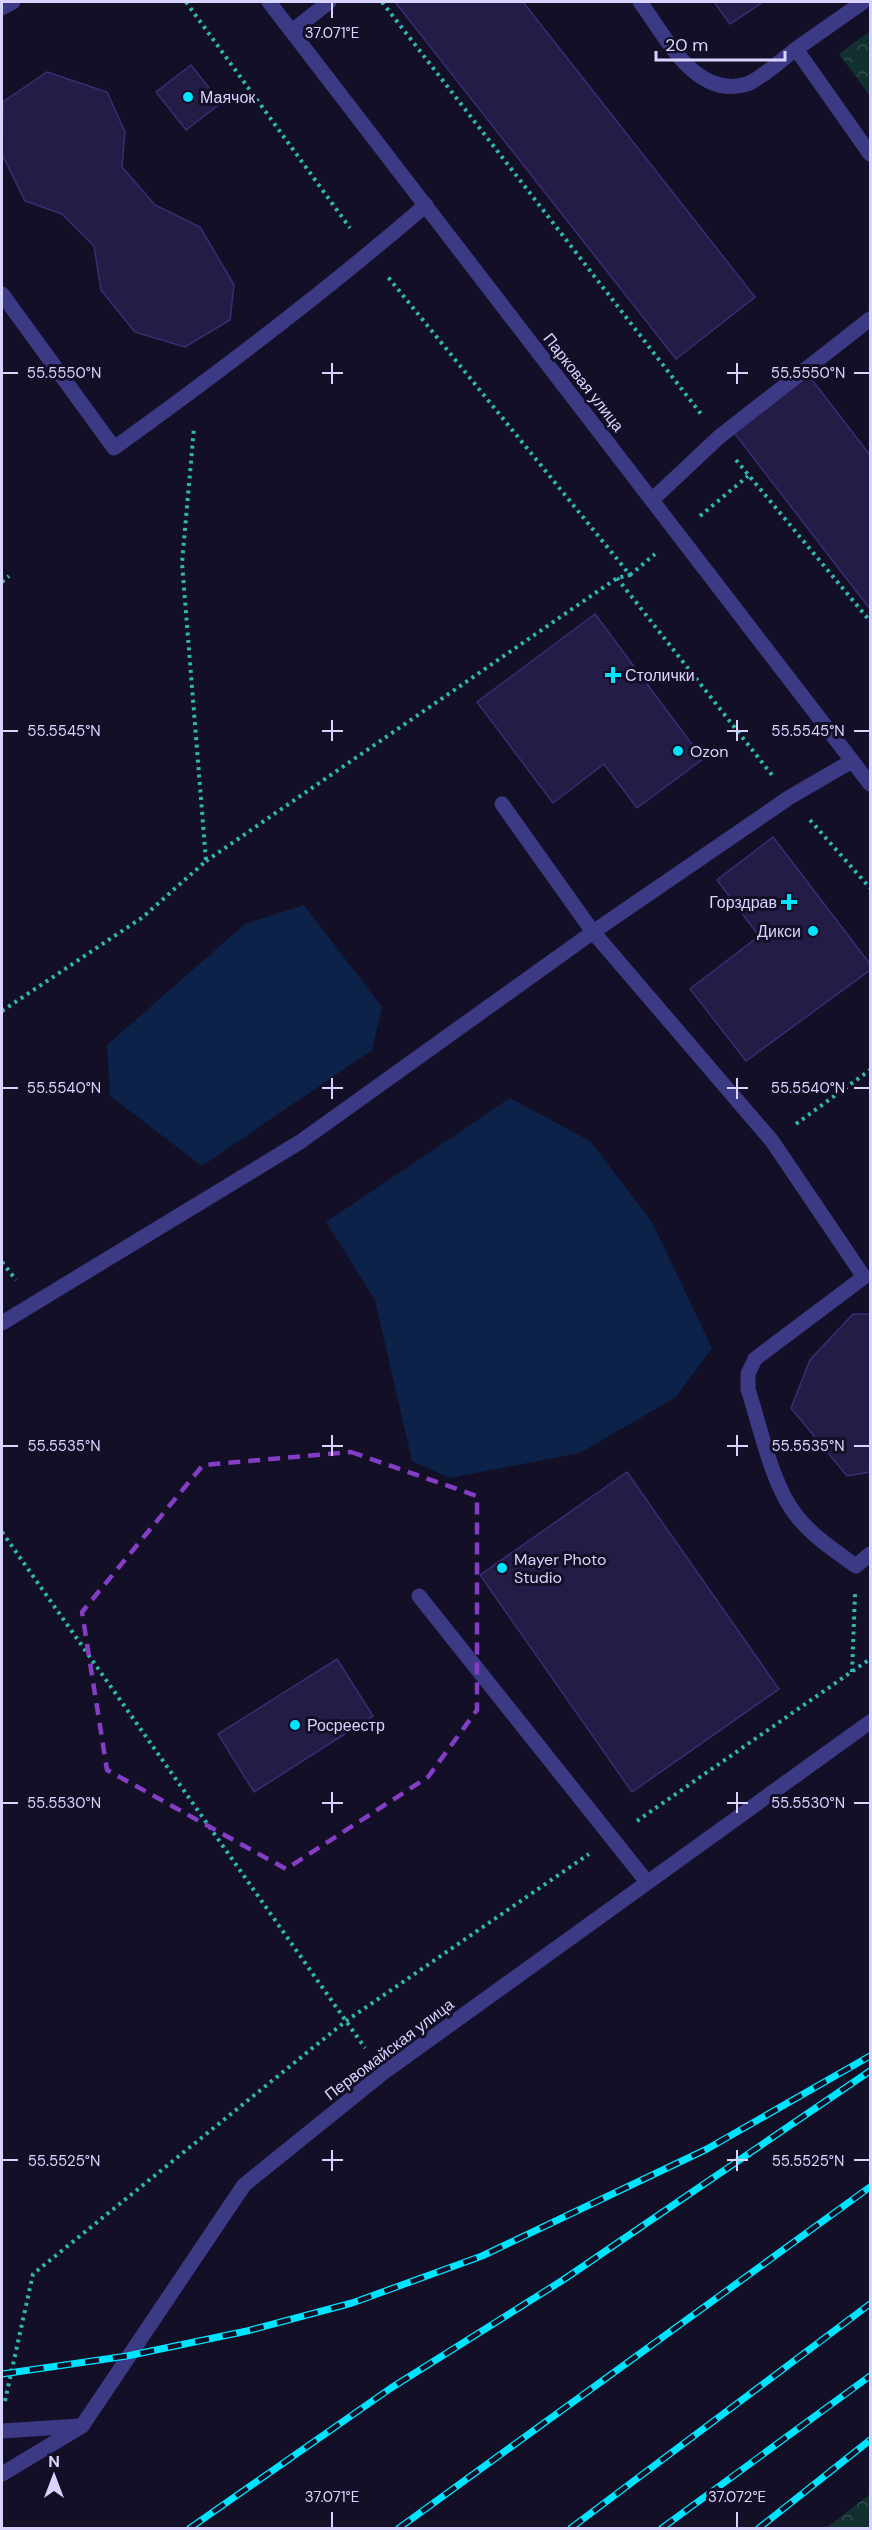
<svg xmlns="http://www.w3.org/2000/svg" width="872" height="2530" viewBox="0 0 872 2530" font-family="'DM Sans',sans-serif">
<defs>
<pattern id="forest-crowns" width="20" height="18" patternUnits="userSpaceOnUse" patternTransform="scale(1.5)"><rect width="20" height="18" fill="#12302f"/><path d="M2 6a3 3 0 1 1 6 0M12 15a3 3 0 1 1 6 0" fill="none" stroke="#344d4e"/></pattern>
</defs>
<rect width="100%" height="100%" fill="#130f26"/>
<g fill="url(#forest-crowns)">
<path d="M870,31V96L839,54Z"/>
<path d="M870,2494V2528H826Z"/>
</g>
<g fill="#0c2248">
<path d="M304,905L382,1007L372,1050L202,1166L110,1096L107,1045L245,924Z"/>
<path d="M510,1098L590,1141L652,1222L712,1348L676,1397L580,1453L450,1478L412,1461L375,1300L326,1222Z"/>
</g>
<g fill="#241b47" stroke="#3b2d73" stroke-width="1.5">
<path d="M395,2H523L755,297L676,359Z"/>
<path d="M714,2H763L730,24Z"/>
<path d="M191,65L221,103L186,130L156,92Z"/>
<path d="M47,72L107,92L125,132L122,167L155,205L200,227L234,285L230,320L185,347L135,332L101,290L94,246L62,214L25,201L2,154L3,102Z"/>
<path d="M806,372L870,455V609L732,430Z"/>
<path d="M595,614L703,759L637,808L604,764L553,803L477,702Z"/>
<path d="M773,837L870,964V970L746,1061L690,989L759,936L717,880Z"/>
<path d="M853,1314H870V1472L847,1476L791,1408L810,1360Z"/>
<path d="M627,1472L779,1689L632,1792L480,1575Z"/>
<path d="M337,1659L373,1716L254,1792L218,1734Z"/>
</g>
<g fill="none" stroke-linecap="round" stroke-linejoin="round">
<g stroke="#2fb8b0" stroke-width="4" stroke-dasharray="3 4.5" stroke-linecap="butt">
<path d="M186,2L350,228"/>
<path d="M382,2L701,414"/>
<path d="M736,460L870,621"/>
<path d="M700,516L748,476"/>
<path d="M630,575L655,554"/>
<path d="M617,578L772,775"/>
<path d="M2,582L9,576"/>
<path d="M810,820L870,888"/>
<path d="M206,861L617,578L630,575L388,277"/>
<path d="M2,1011L143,917L206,861L182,563L194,428"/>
<path d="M796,1124L870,1070"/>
<path d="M2,1262L16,1280"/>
<path d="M2,1532L365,2048"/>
<path d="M852,1672L855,1594"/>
<path d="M637,1821L870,1659"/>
<path d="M5,2401L33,2274L346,2021L589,1854"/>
</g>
<g stroke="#3d3a85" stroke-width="15">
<path d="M269,2L870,784"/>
<path d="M640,2C665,35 695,100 747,84C758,81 785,57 796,49"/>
<path d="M863,2L796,49L870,154"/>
<path d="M2,8L13,2"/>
<path d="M292,31L329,2"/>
<path d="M2,294L114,448C221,371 326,291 426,205"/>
<path d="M652,500L719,437L870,319"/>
<path d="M502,804L593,932L772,1141L864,1277L755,1359L748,1374V1389C760,1426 772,1485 796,1515C811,1535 835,1551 856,1566L870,1554"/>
<path d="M2,1323L300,1142L593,932L790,797L852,761"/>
<path d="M419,1596L647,1882"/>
<path d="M2,2431L79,2426"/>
<path d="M2,2474L82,2426L244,2185L383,2073L870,1722"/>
</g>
<g stroke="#00e5ff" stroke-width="7">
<g id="rail">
<path d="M2,2374L127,2356L247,2331L352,2303L482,2256L707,2149L870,2056"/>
<path d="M190,2528L391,2388L563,2280L870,2071"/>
<path d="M399,2528L870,2187"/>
<path d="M571,2528L870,2304"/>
<path d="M662,2528L870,2376"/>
<path d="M759,2528L870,2440"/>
</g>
</g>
<use href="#rail" stroke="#130f26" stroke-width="4.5" stroke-dasharray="14" stroke-linecap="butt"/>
</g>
<path fill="none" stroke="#843dc5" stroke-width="4.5" stroke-dasharray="12 8" stroke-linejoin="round" d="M351,1452L477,1496V1710L428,1777L286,1869L107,1770L82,1612L203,1465Z"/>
<path fill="none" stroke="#d9d4ff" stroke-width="2" d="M332,3V18M332,363V384M737,363V384M3,373H18M322,373H343M727,373H748M854,373H869M332,720V741M737,720V741M3,731H18M322,731H343M727,731H748M854,731H869M332,1078V1099M737,1078V1099M3,1088H18M322,1088H343M727,1088H748M854,1088H869M332,1435V1456M737,1435V1456M3,1446H18M322,1446H343M727,1446H748M854,1446H869M332,1792V1813M737,1792V1813M3,1803H18M322,1803H343M727,1803H748M854,1803H869M332,2150V2171M737,2150V2171M3,2160H18M322,2160H343M727,2160H748M854,2160H869M332,2512V2527M737,2512V2527"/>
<g fill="#00e5ff" stroke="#130f26" stroke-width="2">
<circle cx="188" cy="97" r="6"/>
<path d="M610 666h6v6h6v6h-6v6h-6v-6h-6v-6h6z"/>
<circle cx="678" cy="751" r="6"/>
<path d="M786 893h6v6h6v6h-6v6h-6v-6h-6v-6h6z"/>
<circle cx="813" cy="931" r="6"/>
<circle cx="502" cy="1568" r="6"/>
<circle cx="295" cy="1725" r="6"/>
</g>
<g text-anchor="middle" stroke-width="6" stroke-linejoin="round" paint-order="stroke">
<g font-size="16" fill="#d9d4ff" stroke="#130f26" text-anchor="start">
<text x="200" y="103">Маячок</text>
<text x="625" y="681">Столички</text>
<text x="690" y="757">Ozon</text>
<text x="777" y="908" text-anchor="end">Горздрав</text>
<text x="801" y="937" text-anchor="end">Дикси</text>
<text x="514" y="1565">Mayer Photo<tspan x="514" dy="18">Studio</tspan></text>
<text x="307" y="1731">Росреестр</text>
</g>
<g font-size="16" fill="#d9d4ff" stroke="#130f26">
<text transform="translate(584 382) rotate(52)" y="6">Парковая улица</text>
<text transform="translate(389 2049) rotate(-37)" y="6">Первомайская улица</text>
</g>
</g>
<g font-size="15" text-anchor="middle" fill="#d9d4ff" stroke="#130f26" stroke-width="6" stroke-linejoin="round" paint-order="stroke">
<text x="332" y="38">37.071°E</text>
<text x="64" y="378">55.5550°N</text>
<text x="808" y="378">55.5550°N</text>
<text x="64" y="736">55.5545°N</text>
<text x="808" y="736">55.5545°N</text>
<text x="64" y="1093">55.5540°N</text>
<text x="808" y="1093">55.5540°N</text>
<text x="64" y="1451">55.5535°N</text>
<text x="808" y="1451">55.5535°N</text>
<text x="64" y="1808">55.5530°N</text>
<text x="808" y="1808">55.5530°N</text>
<text x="64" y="2166">55.5525°N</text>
<text x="808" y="2166">55.5525°N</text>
<text x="332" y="2502">37.071°E</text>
<text x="737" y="2502">37.072°E</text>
</g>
<rect width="872" height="2530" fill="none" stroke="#d9d4ff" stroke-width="6"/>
<g transform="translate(54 2476)" stroke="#130f26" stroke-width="4.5" paint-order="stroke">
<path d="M0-4.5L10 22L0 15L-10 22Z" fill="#d9d4ff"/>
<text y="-9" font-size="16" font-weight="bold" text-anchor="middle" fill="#d9d4ff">N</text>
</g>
<path d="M656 51v9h129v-9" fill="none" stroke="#d9d4ff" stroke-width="3"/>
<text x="665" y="51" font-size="18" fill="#d9d4ff" stroke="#130f26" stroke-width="4.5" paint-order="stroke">20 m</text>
</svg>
